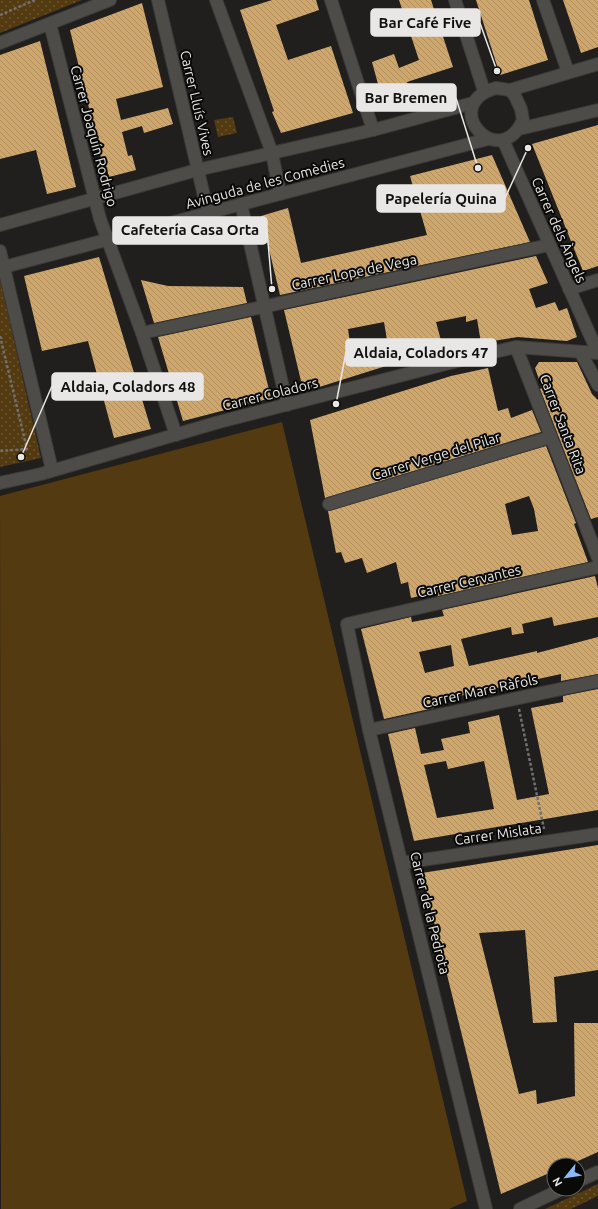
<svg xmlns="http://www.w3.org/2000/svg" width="598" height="1209" viewBox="0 0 598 1209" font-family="Ubuntu,sans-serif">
<defs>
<pattern id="park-dots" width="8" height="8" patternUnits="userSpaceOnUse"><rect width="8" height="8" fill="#533a10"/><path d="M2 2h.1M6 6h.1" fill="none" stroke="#6c5633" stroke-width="1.8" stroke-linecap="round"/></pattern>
<pattern id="building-back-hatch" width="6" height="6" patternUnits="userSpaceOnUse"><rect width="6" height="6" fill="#d0a76a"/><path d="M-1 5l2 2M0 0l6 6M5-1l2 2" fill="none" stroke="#ae8e61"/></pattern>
</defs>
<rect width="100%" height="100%" fill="#201f1d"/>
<path fill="#533a10" d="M282,422L467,1201L449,1209H1L0,496Z"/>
<g fill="url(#park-dots)">
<path d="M0,0H82L0,33Z"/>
<path d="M233,117L237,133L218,137L214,120Z"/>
<path d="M0,279L41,458L0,467Z"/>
<path d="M598,1184V1196L571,1209H545Z"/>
</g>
<g fill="url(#building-back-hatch)" fill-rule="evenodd">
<path d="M272,0H316L319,10L276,25L288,60L331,46L353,113L281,133L272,112L274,111L240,10Z"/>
<path d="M399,0H431L453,67L407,82L412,98L384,106L372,62L394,54L399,68L419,60Z"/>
<path d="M476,0H529L548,60L500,75Z"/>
<path d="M563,0H598V47L581,53Z"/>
<path d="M142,3L163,87L116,99L121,120L168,108L173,124L144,133L142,126L122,132L128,156L132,155L136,170L109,177L105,162H102L70,30Z"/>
<path d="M40,41L76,187L47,194L36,150L0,159V55Z"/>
<path d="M598,125V266L583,271L532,144Z"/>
<path d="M492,155L530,242L280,295L261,216L288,208L301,263L427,235L410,176Z"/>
<path d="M536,256L548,283L529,289L536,308L555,302L559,311L567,308L577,337L567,341L518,337L481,343L477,319L466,322V316L436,322L443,348L313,389L301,381L284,310ZM384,322L388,346L352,358L348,329Z"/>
<path d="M99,257L151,429L114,438L88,341L42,351L24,276Z"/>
<path d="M141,280L168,286L243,287L247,303L154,323Z"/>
<path d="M251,317L271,398L183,421L158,337Z"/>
<path d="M539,362H577L592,394L598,400V517L591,519L540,389L542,388L535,368Z"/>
<path d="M488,368L498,411L508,408L511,418L532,410L541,432L325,498L310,420L451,376Z"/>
<path d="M546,446L576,523L574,524L588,562L438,596L437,592L411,598L408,582L401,584L396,562L367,573L362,558L345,563L341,552L336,553L328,511ZM529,496L534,509L538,531L512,535L505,504Z"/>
<path d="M595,576L598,588V617L554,626L552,617L522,624L524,633L512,635L511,627L461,639L469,666L537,651V653L598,637V674L561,681V674L432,702L434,708L384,719L361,629L411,617L412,622L444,616L442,610ZM451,645L454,666L425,673L419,652Z"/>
<path d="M598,689V810L414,841L388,734L415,728L421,754L444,750L441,739L470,733L468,722L499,715L517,800L549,794L531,708L563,702V696ZM446,761L448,769L484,761L494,809L437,818L424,765Z"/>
<path d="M598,845V970L554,977L557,1022L533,1023L525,930L479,933L519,1094L536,1090L537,1104L575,1096L574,1023H598V1152L569,1165H554V1171L501,1194L422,873Z"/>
</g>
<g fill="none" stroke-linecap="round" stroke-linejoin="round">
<g stroke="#3b3a38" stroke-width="14">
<g id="minor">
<path d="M158,0L208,213"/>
<path d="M216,0L272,153L280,194"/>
<path d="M331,0L373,130"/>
<path d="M455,0L484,91"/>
<path d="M543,0L568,72"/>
<path d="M50,24L100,219L142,333L176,435"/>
<path d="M0,43L110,0"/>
<path d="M496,88L510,90L515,96L521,109L523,120C499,174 437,105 496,88Z"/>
<path d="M510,90L598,64"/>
<path d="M519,129L598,110"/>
<path d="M503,140L598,353"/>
<path d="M241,204L287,405"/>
<path d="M0,225L197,170L373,130L473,103"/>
<path d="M0,251L52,470"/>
<path d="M4,267L488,139"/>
<path d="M569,289L598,280"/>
<path d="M142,333L549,245"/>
<path d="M516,347L598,558"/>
<path d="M581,353L598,385"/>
<path d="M0,483L41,474L219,422L477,356L516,347L598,353"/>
<path d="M329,504L551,437"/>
<path d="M369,730L598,681"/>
<path d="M402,863L598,834"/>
<path d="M578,1181L598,1172"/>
<path d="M486,1209L369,730L347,624L598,567"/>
<path d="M520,1209L562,1189"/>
</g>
</g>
<g stroke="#72716f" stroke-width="2.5" stroke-dasharray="3 2" stroke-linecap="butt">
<path d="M0,15L35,0"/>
<path d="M0,336L27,449L0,451"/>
<path d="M519,709L544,829"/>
</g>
<use href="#minor" stroke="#4d4c49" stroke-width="12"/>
</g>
<g text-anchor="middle" stroke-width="4" stroke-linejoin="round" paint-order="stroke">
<g font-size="14" fill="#e8e7e5" stroke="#090908">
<text transform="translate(197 103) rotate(77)" y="5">Carrer Lluís Vives</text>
<text transform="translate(94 136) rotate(75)" y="5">Carrer Joaquín Rodrigo</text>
<text transform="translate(265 183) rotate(-15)" y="5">Avinguda de les Comèdies</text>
<text transform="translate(559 230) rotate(66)" y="5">Carrer dels Àngels</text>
<text transform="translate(354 272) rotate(-12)" y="5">Carrer Lope de Vega</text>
<text transform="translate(270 394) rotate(-14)" y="5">Carrer Coladors</text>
<text transform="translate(563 424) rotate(69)" y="5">Carrer Santa Rita</text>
<text transform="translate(436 456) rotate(-17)" y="5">Carrer Verge del Pilar</text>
<text transform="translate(469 581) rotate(-13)" y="5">Carrer Cervantes</text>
<text transform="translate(480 691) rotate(-12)" y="5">Carrer Mare Ràfols</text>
<text transform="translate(498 834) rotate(-8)" y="5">Carrer Mislata</text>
<text transform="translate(430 913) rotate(76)" y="5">Carrer de la Pedrota</text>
</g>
</g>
<path fill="none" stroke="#e8e7e5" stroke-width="1.5" d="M497 71L480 23M478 168L456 98M528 148L505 198M272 289L267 230M336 404L346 352M21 457L52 386"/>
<g fill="#e8e7e5" stroke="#090908" stroke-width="1.5">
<circle cx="497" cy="71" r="4"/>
<circle cx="478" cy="168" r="4"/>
<circle cx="528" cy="148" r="4"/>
<circle cx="272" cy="289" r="4"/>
<circle cx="336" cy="404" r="4"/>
<circle cx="21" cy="457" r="4"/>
</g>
<g fill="#e8e7e5" stroke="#e8e7e5" stroke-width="1.5">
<rect x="371" y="9" width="109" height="27" rx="4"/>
<rect x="357" y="84" width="99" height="27" rx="4"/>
<rect x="377" y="185" width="128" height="27" rx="4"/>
<rect x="113" y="217" width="154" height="27" rx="4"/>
<rect x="346" y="339" width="150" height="27" rx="4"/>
<rect x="52" y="373" width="151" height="27" rx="4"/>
</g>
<g font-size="15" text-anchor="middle" font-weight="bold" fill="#111">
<text x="425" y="28">Bar Café Five</text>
<text x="406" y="103">Bar Bremen</text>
<text x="441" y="204">Papelería Quina</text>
<text x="190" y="235">Cafetería Casa Orta</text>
<text x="421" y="358">Aldaia, Coladors 47</text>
<text x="128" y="392">Aldaia, Coladors 48</text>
</g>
<g transform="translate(566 1177) rotate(240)"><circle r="19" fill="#090908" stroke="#626260"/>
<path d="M0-3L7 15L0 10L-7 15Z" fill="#8abafc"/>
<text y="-6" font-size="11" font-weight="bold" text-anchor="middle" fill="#e8e7e5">N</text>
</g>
</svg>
